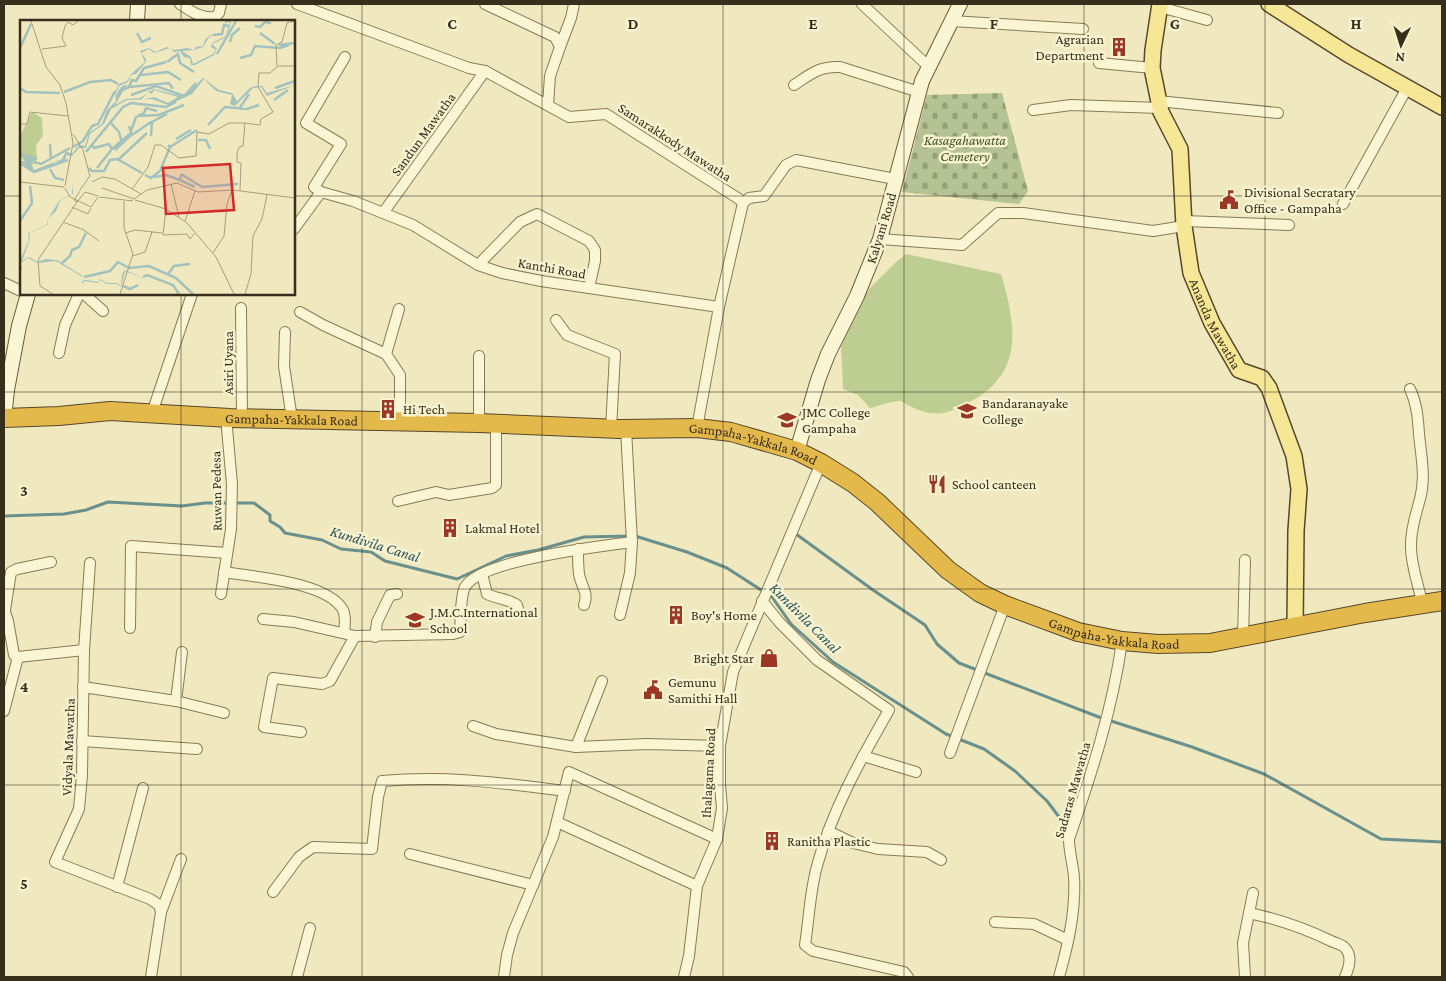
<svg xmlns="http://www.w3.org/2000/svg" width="1446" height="981" viewBox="0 0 1446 981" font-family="'Crimson Pro',serif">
<defs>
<pattern id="cemetery-stones" width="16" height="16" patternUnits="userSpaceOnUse" patternTransform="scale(1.25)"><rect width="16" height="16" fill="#b5c293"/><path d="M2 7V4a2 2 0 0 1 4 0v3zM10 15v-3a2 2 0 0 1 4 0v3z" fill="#949e77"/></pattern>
</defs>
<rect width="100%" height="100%" fill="#f0e9bf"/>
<path fill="#bece93" d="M906,254L1001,274C1015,321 1025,370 975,399C965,404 954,411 943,413C931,415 920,411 910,406C907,405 903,402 900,401C891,401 878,406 870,408L858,395L843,389L841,346L855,310L871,287L895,263Z"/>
<path fill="url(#cemetery-stones)" d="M1002,93L1028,191L1019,204L902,192L927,95Z"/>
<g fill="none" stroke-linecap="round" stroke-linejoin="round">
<g stroke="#69908c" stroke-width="3">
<path d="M4,516L64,514L86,510L108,502L182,506L205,503H254L270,515V521L280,527L285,533L322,540L341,549L371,552L385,561L457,579L506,556L538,550L584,537L629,536"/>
<path d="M796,534L873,590L925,625L937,644L959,663L1104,719"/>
<path d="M635,536L687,552L727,568L772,597L791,624L833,662L946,734L984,749L1015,771L1047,801L1069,830"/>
<path d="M1108,720L1192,747L1264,774L1381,839L1442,842"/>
</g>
<g stroke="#897a57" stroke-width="12">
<g id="street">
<path d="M180,4C191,11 201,19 215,17L219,13L221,4"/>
<path d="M297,4L469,68L485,71L569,117L606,114L739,199L743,203L719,307"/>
<path d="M485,4L555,37L560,47L550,76L548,105"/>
<path d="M862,4L929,67"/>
<path d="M1160,7L1207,20"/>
<path d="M951,21L1083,29"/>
<path d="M560,47L571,18L574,4"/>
<path d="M1099,63L1152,68"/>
<path d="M794,85C811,74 819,66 840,67L919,92"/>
<path d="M1158,101L1278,113"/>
<path d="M1033,110L1071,105L1160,108"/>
<path d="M321,192L314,187L341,144L306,123L345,57"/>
<path d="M743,203L749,198L764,196L786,165L796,160L895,179"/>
<path d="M1343,204L1407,88"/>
<path d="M383,213L485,71"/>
<path d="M1184,221L1289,225"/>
<path d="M294,229L321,192L353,201L413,225L478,265L502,273L541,281L719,307L697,428"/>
<path d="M880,239L962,245L998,213H1023L1153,231L1184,226"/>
<path d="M478,265L520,222L537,214L589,241L595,250V261L589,288"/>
<path d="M4,283L21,291"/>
<path d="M84,294L103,311"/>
<path d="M241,308L242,418"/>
<path d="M399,309L386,354L400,375V422"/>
<path d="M300,312L323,325L386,354"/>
<path d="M556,320L567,335L615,354L611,429"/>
<path d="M285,332L284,366L292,419"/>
<path d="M59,353L65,325L79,294"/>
<path d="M1410,389C1417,404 1418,418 1419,434C1421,456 1426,477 1420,499C1416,514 1411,528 1411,544C1410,564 1419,585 1422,604"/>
<path d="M152,413L192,294"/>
<path d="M479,423V356"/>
<path d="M398,501L436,492L449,495L492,488L496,485V425"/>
<path d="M578,549C578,557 578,566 579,574C581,586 589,593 584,605"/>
<path d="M224,572C254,577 328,582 343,610C346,617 345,626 344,633"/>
<path d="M482,574L487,594C497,599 509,599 517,605L518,609"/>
<path d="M221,594L231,529L232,484L226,417"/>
<path d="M762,601L780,623L817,660L889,710C861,759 832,810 817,866C810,891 809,919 805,945L813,951L904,972L908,977"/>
<path d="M4,609L8,621L14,655L18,657L84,650L82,775L79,809L55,862L150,899L159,905L161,912L151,977"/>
<path d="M5,610L11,572L17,569L51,562"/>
<path d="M620,615L630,573L632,542L626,429"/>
<path d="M263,619L294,622L355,636L453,634L460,632C461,621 460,596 465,587C480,560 601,546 632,542"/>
<path d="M130,628L131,546L227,553"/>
<path d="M375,637L377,622L390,595L397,594"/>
<path d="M1243,638L1245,560"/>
<path d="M84,650L90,563"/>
<path d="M83,687L176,701L224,713"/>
<path d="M176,701L182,652"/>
<path d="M4,711L18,657"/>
<path d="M473,726L496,734L576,747L647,744L720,746"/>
<path d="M301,732L264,727L273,678L322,684L330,681L355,636"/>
<path d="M82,741L197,749"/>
<path d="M576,747L602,681"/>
<path d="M950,753L1005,605"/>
<path d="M863,756L916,772"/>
<path d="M557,822L697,886"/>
<path d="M828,831L853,843L878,849L927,852L941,860"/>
<path d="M410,854L533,885"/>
<path d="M117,887L143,788"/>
<path d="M273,892L299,857L313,847L372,849L378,797L382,781C446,775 502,783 565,791"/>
<path d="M161,912L181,859"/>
<path d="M1249,913C1278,919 1304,928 1331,941C1335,943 1342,944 1345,948C1353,956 1349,968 1345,977"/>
<path d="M995,922L1034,924L1068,940"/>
<path d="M297,977L310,928"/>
<path d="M504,977L507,955L513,933L553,837L569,772L717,839"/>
<path d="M684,977L689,956L697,886L717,839L722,808L720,785V746L733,672L821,463"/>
<path d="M1059,977C1068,945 1076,911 1074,877C1073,864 1069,852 1069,839C1091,775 1113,708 1122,641"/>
<path d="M1245,977L1243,943L1253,893"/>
</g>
</g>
<g stroke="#6b5b3a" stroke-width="16">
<g id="secondary">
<path d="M137,21L138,4"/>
<path d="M4,418L7,390L19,326L28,294"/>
<path d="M797,451L818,380L828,354L857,296L880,239L922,81L960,4"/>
</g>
</g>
<g stroke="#57472b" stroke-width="18">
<g id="primary">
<path id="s1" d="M1160,4L1153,50L1152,68L1161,112L1180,149L1184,226L1191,273L1212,323L1239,370L1262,378L1269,388L1294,456L1299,489L1296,531L1295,627"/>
<path d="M1269,4L1349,55L1442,107"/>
</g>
</g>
<g stroke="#57472b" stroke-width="20">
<g id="highway">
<path id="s2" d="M4,418L59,416L110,411L230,418L479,423L619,429L697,428L731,432L797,451L821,463L853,483L877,502L948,570L980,593L1005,605L1078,632L1122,641L1158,644L1210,643L1365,613L1442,601"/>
</g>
</g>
<use href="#street" stroke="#faf5d3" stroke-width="10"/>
<use href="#secondary" stroke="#faf5d3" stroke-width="14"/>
<use href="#primary" stroke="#f5e795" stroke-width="15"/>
<use href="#highway" stroke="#e4b94b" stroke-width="18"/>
</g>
<path fill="none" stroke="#382e1c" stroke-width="1" stroke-opacity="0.55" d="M181,4V21M362,4V977M542,4V977M723,4V977M904,4V977M1084,4V977M1265,4V977M4,196H21M294,196H1442M181,294V977M4,392H1442M4,589H1442M4,785H1442"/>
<defs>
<g id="building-bare" transform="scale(1.5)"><path d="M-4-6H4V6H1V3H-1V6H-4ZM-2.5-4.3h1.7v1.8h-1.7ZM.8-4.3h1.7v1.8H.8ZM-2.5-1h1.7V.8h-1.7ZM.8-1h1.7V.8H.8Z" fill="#9b3724" stroke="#f7f2cf" stroke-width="2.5" paint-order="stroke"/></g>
<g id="civic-bare" transform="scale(1.5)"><path d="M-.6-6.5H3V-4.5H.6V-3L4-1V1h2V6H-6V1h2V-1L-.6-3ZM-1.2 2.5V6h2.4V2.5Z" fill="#9b3724" stroke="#f7f2cf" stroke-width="2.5" paint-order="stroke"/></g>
<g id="school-bare" transform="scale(1.5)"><path d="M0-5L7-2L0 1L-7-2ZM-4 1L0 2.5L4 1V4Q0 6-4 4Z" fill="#9b3724" stroke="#f7f2cf" stroke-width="2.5" paint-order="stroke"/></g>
<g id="university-bare" transform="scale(1.5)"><path d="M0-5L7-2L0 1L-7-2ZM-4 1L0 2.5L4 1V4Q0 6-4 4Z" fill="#9b3724" stroke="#f7f2cf" stroke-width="2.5" paint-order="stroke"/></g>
<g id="restaurant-bare" transform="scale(1.5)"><path d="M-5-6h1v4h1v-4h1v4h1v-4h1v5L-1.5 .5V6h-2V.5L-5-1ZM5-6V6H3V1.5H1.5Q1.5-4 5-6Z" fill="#9b3724" stroke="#f7f2cf" stroke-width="2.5" paint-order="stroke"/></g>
<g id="shop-bare" transform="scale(1.5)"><path d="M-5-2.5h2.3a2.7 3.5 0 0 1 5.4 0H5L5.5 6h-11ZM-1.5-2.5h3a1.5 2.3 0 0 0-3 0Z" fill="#9b3724" stroke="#f7f2cf" stroke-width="2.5" paint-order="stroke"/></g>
</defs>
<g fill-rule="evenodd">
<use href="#building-bare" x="1119" y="47"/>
<use href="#civic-bare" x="1229" y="200"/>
<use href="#building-bare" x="388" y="409"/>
<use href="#school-bare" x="967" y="411"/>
<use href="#university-bare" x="787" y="420"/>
<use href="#restaurant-bare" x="937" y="484"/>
<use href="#building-bare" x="450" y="528"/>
<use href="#building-bare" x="676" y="615"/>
<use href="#school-bare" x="415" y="620"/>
<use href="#shop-bare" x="769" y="658"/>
<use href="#civic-bare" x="653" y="690"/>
<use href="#building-bare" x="772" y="841"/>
</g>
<g text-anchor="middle" stroke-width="5" stroke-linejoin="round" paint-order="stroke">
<g font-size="14" fill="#382e1c" stroke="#f7f2cf" text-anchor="start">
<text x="1104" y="44" text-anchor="end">Agrarian<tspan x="1104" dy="16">Department</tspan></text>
<text x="1244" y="197">Divisional Secratary<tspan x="1244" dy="16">Office - Gampaha</tspan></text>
<text x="982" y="408">Bandaranayake<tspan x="982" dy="16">College</tspan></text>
<text x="403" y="414">Hi Tech</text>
<text x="802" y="417">JMC College<tspan x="802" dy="16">Gampaha</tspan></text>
<text x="952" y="489">School canteen</text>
<text x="465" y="533">Lakmal Hotel</text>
<text x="430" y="617">J.M.C.International<tspan x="430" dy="16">School</tspan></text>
<text x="691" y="620">Boy's Home</text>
<text x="754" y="663" text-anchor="end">Bright Star</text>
<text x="668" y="687">Gemunu<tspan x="668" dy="16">Samithi Hall</tspan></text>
<text x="787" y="846">Ranitha Plastic</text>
</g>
<g font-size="14" fill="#382e1c" stroke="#f7f2cf">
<text transform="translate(423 134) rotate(-54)" y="5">Sandun Mawatha</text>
<text transform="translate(675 142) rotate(33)" y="5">Samarakkody Mawatha</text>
<text transform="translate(881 228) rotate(-73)" y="5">Kalyani Road</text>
<text transform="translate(552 268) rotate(10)" y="5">Kanthi Road</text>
<text dy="5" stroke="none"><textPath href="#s1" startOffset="332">Ananda Mawatha</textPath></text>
<text transform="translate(228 363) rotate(-90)" y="5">Asiri Uyana</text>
<text dy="5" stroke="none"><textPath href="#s2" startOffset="288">Gampaha-Yakkala Road</textPath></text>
<text dy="5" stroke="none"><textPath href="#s2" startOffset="752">Gampaha-Yakkala Road</textPath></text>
<text transform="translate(216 491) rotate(-91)" y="5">Ruwan Pedesa</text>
<text dy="5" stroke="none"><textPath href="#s2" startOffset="1171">Gampaha-Yakkala Road</textPath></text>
<text transform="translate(68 747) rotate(-88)" y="5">Vidyala Mawatha</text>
<text transform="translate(708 773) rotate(-87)" y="5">Ihalagama Road</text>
<text transform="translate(1072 790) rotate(-74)" y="5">Sadaras Mawatha</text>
</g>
<g font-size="14" font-style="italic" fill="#405522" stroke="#f7f2cf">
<text x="965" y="145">Kasagahawatta<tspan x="965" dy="16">Cemetery</tspan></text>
</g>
<g font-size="15" font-style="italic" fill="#2a5459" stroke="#f7f2cf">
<text transform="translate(375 544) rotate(17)" y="5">Kundivila Canal</text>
<text transform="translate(805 618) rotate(45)" y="5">Kundivila Canal</text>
</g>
</g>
<g transform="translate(20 20)">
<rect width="275" height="275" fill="#f0e9bf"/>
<path d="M12,92L22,98L23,116L16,125L17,139L12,146L0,137V116Z" fill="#bece93"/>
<path d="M206,1H210L211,2L207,17L192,24L197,29L194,35L175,45H171L170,38L164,37L160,31L154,32L150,28L134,33L129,29L121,33L126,39V42L116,54L111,55L108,62L99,66L96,73L97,77V73L101,67L107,64L95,85L106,79L120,78L134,69L164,77L183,58L199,70L212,73L217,81L230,68L235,66H242L247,73L275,65L247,76L241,67L233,68L215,86L210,84L212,75L196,71L184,59L172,74L148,85L132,79L107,80L91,89L84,104L70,114L66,128H59L52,136L46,135L45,141L35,142L29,146L13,151L0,141H5L3,137L14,139L11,144L14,150L42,139L46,131L52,134L59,125L65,126L69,113L82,104L87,90L96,81L95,72L99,64L107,61L111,54L125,42L120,31L129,28L135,32L147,27L154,30L167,28L174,30L176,27L183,26L185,20L190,15H195L190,16L183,27L174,30L162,31L171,37L173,44L193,34L196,30L191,27L192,23L206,16L210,2L204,3ZM130,70V73L132,74L134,70L158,77L148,83L134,77L121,80ZM61,158L52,164L53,172V174L40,181L36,191L28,199V205L9,213L10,219L2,241L9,237L17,242L26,239L37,240L63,256V263L64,260H66L78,262L80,259L87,263H97L101,266L102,254L105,250L131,262L143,274L131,262L105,251L101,267L97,264H87L80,260L78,263L65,261L62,264L63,257L36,241L17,243L8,238L1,243L2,250L0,251V241L9,220L8,213L27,205L28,199L39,181L52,174V164Z" fill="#a3c1bd" fill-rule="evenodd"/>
<path fill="none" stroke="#a3c1bd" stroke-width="2.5" d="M235,6L240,7L245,2L251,3M117,13L122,22L131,18M240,13L255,24M193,15L202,14L204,5L209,6M210,22L212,15L220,8M259,25L275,23M0,28L11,4M197,34L216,1M220,38L231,35L235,26L260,28L269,25M147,42L158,34L160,43L174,52M121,55L148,52L161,60M109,67L149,63L153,69M0,68L6,72L40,73M255,68L275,61M102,70L109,67L112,60L116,61L124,48L146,42M44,72L70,62L91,60L98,64M111,75L136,66L164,76L176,63M254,80L268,70M219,89L229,74M117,96L139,95L164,85M91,103L99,112L101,120M188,105L205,87L227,89L239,85M111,111L116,97L124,93L126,88L137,91M112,115L131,102M131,116L132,102L147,94M156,119L171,110M178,120H186L190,129M30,124L31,139M72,125L74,128L89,124L92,129L111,113L109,106M148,125L150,127L177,110M53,127L63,121L72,106L78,104L95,71M95,130L112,114M66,132L103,87L111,83L146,87L156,82M0,134L17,139M99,139L127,113M14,142L21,144L50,128M0,143L14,152L48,140M69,148L72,151H84L90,140L97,139L122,153M77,148L92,129M30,149L35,158L44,160M161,154L182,167L218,164M125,155L131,158L140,151L150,127M161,155L160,160L175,167M134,157L146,155L160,160M0,201L12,183L10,166M41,244L50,236L52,230L59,227L66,213M148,254L154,246L170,244M64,257L90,251L98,242L109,248L129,246L156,258L173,274M123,257L127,255L153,265L159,274M103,266L110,269L118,265"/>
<path fill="none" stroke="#a69e7e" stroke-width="1" d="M11,1L26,47L40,65L46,83L53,123L45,166M22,29L46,26L42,18L45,6L48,2L53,5L58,1M258,46H275M0,104H7L10,92L48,96M53,114L63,130L70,156L60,170M0,162L44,167M72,162L82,157L95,159L121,174M151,164L159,197M45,168L50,177L71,187L78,177M82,168L114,179M112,169L128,147L135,125H141L159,138L176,136L177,112L189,114L209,103H225M60,171L54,180L57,182L65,172L78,176M220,171L221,143L217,142V134L219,127L223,126L225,103L240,105L241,99L253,92L238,67L239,53H250L257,47L256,25L262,22L267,3L274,1M79,177L113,181M114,179L127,170L157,163L178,172L213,170L275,178M115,180L146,189L167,203L196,237L214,274M52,187L68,194L71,188M146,189L143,215L167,214L170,219L175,213M165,201L175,171M43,202L64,210L79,221M106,213L115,210L142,213M193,233L204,216L207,184L212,170M113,236L125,232L132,212M33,274L20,266L18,240L57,182M100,274L113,234L104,208V181M225,274L231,254L233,216L242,199L247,175"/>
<path fill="#d62828" fill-opacity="0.15" stroke="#d62828" stroke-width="2.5" d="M210,144L214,190L146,194L143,148Z"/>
<rect width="275" height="275" fill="none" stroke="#382e1c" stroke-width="2.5"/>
</g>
<g font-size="16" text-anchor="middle" font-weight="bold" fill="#382e1c" stroke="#f7f2cf" stroke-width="5" stroke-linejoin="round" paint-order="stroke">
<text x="452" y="29">C</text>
<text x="633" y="29">D</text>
<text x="813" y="29">E</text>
<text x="994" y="29">F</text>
<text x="1175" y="29">G</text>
<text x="1356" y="29">H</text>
<text x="24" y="496">3</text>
<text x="24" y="692">4</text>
<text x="24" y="889">5</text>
</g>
<rect width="1446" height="981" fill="none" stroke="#382e1c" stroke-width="10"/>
<g transform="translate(1401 45) rotate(184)" stroke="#f7f2cf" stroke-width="4" paint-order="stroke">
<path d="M0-4L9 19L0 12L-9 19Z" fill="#382e1c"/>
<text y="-8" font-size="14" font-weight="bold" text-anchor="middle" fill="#382e1c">N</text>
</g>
</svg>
